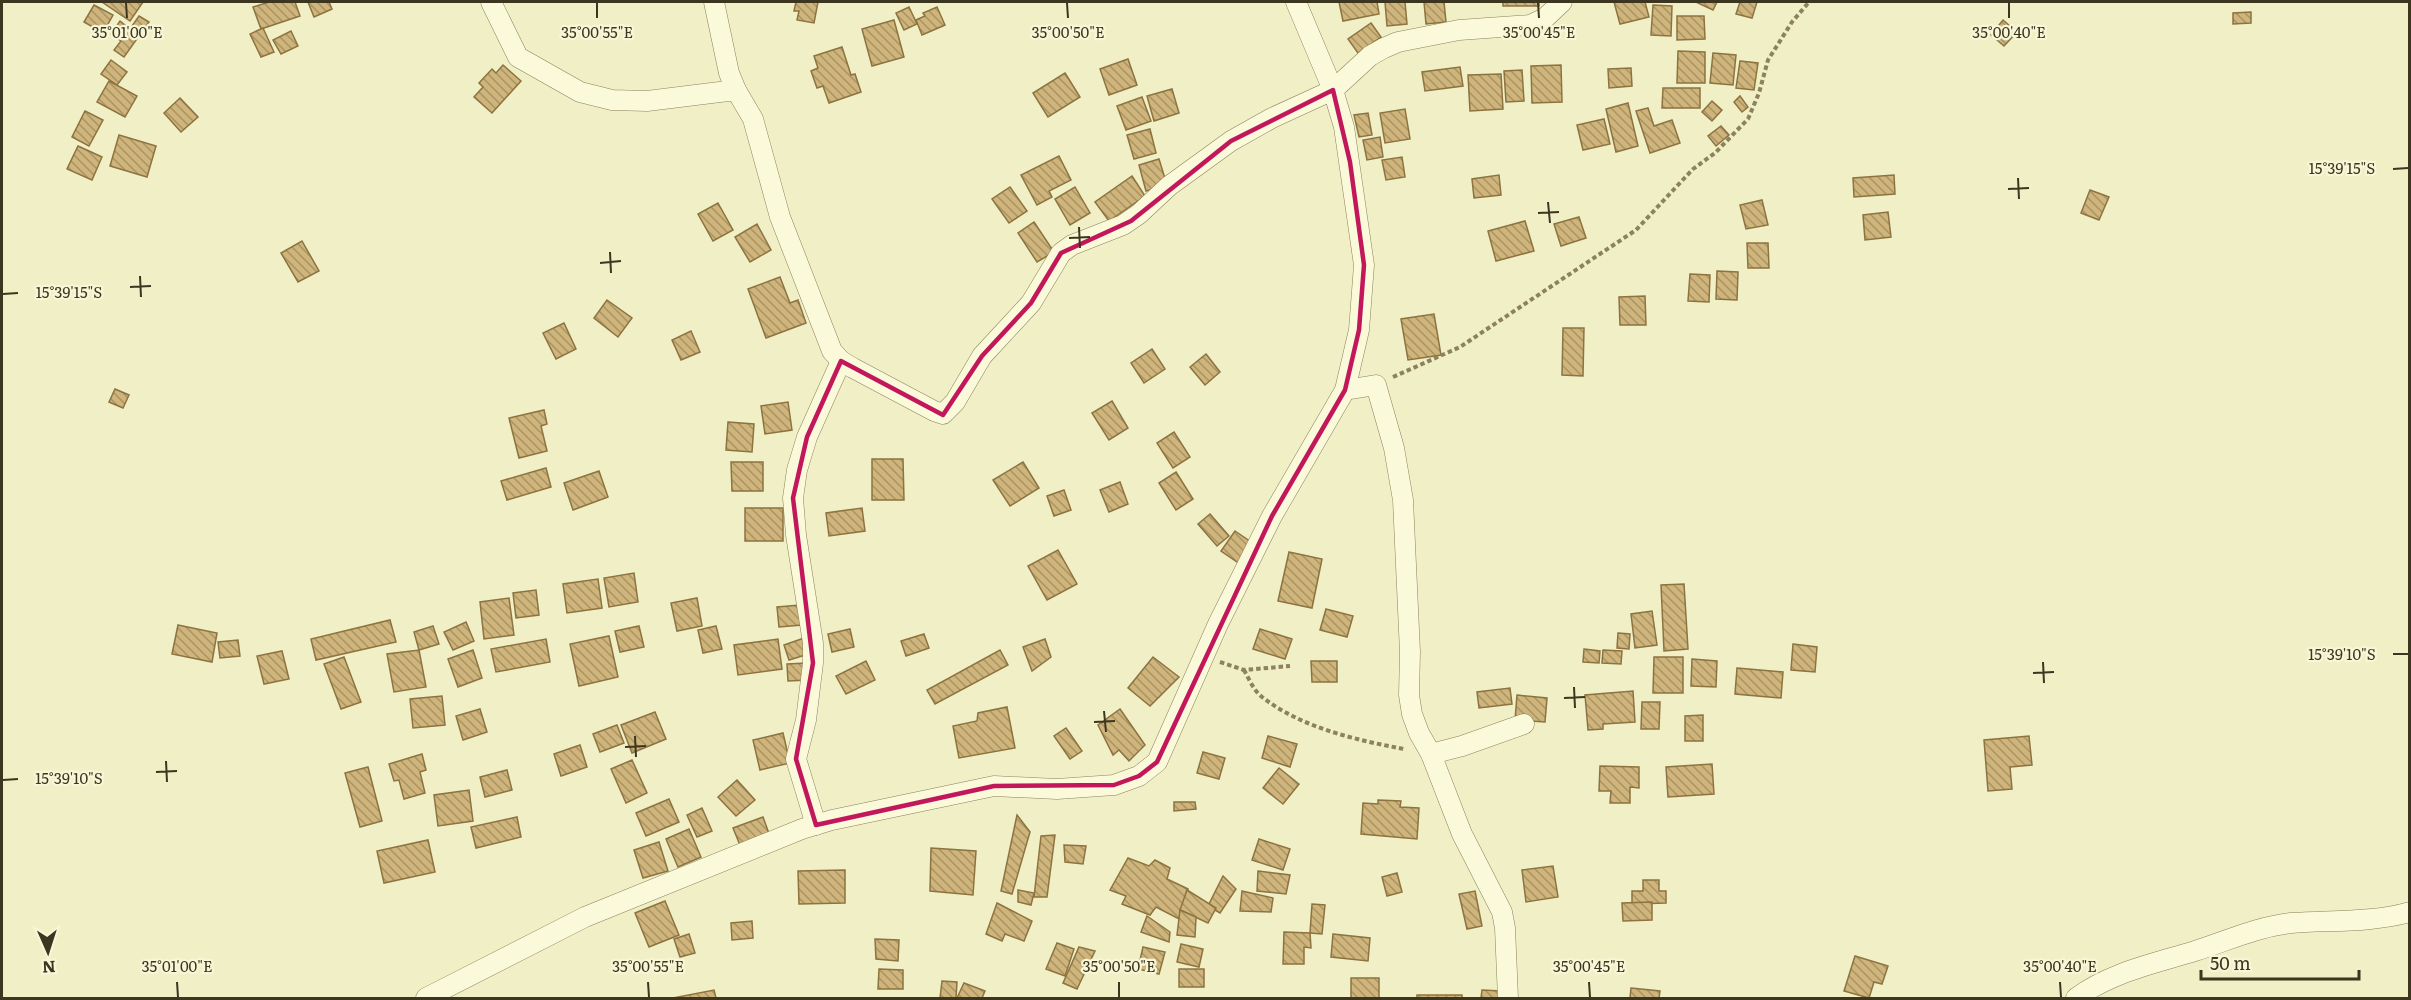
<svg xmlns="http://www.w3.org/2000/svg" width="2411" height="1000" viewBox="0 0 2411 1000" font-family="Literata,serif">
<defs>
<pattern id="building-back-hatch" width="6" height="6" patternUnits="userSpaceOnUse" patternTransform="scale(1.5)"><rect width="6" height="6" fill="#cfb57b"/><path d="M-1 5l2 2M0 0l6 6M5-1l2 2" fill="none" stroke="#a99464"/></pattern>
</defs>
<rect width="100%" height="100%" fill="#f0efc6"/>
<g fill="url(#building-back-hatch)" stroke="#8c7340" stroke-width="1.5">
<path d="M102,2H143L130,21Z"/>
<path d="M269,2H295L300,16L261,29L253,7Z"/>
<path d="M308,2H329L332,9L314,17Z"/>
<path d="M796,2H818L814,23L797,20L799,11H794Z"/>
<path d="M1339,2H1377L1379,14L1343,21Z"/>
<path d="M1385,2H1405L1407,24L1387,26Z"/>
<path d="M1424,2H1444L1446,22L1426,24Z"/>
<rect x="1503" y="2" width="36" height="4"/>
<path d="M1614,2H1645L1649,17L1620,24Z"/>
<path d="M1696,2H1717L1713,10Z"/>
<path d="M1740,2H1757L1752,18L1736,14Z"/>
<path d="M94,5L113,15L103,33L84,22Z"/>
<path d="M1653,5L1672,6L1671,36L1651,35Z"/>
<path d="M909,7L917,24L904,30L896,13Z"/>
<path d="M937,7L945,25L922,35L916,20L925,16L923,13Z"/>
<path d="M2251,12V23L2233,24V13Z"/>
<path d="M139,16L149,22L124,57L114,50L121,41L111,34L120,21L130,29Z"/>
<path d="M1677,16H1704L1705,39L1677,40Z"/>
<path d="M894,20L904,57L872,66L862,29Z"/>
<path d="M2003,20L2017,32L2004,46L1991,35Z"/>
<path d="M1371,23L1381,37L1358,53L1348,39Z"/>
<path d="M263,28L274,52L261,57L250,34Z"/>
<path d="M291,31L298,46L281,54L273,40Z"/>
<path d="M842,47L851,75L855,74L861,92L829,103L823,86L817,88L811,71L818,68L814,56Z"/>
<path d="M1678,51L1705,52V83H1677Z"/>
<path d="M1713,53L1736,55L1733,85L1710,83Z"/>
<path d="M1128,59L1137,85L1109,95L1100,69Z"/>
<path d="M111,60L127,72L117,85L101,74Z"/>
<path d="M1740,61L1758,63L1754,90L1736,88Z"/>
<path d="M503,65L521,81L492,113L474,97L483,87L479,83L492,69L496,73Z"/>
<path d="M1561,65L1562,102L1532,103L1531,66Z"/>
<path d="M1460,67L1463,86L1425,91L1422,72Z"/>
<path d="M1631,68L1632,86L1609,88L1608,69Z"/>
<path d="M1522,70L1524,101L1506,102L1504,71Z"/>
<path d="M1065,73L1080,97L1048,117L1033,93Z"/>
<path d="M1501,74L1503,109L1470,111L1468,75Z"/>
<path d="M109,81L137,96L125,117L97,102Z"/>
<path d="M1663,88H1700V108H1662Z"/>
<path d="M1172,89L1179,113L1154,121L1147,96Z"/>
<path d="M1740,96L1748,107L1742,112L1734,102Z"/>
<path d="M1142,97L1151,121L1126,130L1117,106Z"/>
<path d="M180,98L198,117L181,132L164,113Z"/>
<path d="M1712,101L1722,110L1712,121L1702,112Z"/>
<path d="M1628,103L1638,146L1616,152L1606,109Z"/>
<path d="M1648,108L1654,126L1672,120L1680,143L1650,153L1636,111Z"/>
<path d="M1405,109L1410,139L1385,143L1380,113Z"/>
<path d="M85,111L103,120L89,146L72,137Z"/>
<path d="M1368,113L1372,135L1359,137L1354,115Z"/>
<path d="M1604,119L1610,144L1583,150L1577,125Z"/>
<path d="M1721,126L1729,135L1716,146L1708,136Z"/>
<path d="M1150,129L1156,153L1134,159L1127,135Z"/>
<path d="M119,135L156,146L147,177L110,166Z"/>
<path d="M1380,137L1383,157L1367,160L1363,140Z"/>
<path d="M78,146L102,157L92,180L67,169Z"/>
<path d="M1059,156L1071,180L1049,191L1052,197L1037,205L1021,175Z"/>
<path d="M1402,157L1405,177L1386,180L1382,160Z"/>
<path d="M1159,159L1167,185L1146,191L1139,165Z"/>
<path d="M1499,175L1501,195L1474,198L1472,179Z"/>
<path d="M1894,175L1895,194L1854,197L1853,178Z"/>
<path d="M1132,176L1145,196L1109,221L1095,202Z"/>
<path d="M1010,187L1027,211L1009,223L992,199Z"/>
<path d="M1075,187L1090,213L1070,225L1055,199Z"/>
<path d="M2090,190L2109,197L2099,220L2081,213Z"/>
<path d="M1762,200L1768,225L1746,229L1740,205Z"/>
<path d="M718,203L733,230L713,241L698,214Z"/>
<path d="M1888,212L1891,237L1865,240L1863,215Z"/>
<path d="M1579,217L1586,238L1561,246L1554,224Z"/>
<path d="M1525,221L1534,251L1496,261L1488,231Z"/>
<path d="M1034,222L1054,252L1037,262L1018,233Z"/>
<path d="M757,224L771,250L750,262L735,237Z"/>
<path d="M302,241L319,271L298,282L281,253Z"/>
<path d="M1747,243H1768L1769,268H1748Z"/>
<path d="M1717,271L1738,272L1737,300L1716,299Z"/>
<path d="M1690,274L1710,275L1709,302L1688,301Z"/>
<path d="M780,277L790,303L798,300L806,323L766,338L748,289Z"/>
<path d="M1645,296L1646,325H1620L1619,297Z"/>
<path d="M607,300L632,318L618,337L594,318Z"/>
<path d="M1434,314L1441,355L1408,360L1401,319Z"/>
<path d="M564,323L576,349L556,359L543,333Z"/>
<path d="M1563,328H1584L1583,376L1562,375Z"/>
<path d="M691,331L700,352L681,360L672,340Z"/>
<path d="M1152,349L1165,369L1144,383L1131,363Z"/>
<path d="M1206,354L1220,372L1205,385L1190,367Z"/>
<path d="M115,389L129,395L123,408L109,402Z"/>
<path d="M1112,401L1128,428L1109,440L1092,413Z"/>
<path d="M788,402L792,430L765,434L761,406Z"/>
<path d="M544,410L547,424L541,426L547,451L519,458L509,418Z"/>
<path d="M728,422L754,424L752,452L726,450Z"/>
<path d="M1174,432L1190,457L1173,468L1157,443Z"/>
<path d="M872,459H903L904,500H872Z"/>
<path d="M731,462H763V491H732Z"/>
<path d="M1023,462L1039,488L1010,506L993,480Z"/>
<path d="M546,468L551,487L507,500L501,481Z"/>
<path d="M599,471L608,497L573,510L564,483Z"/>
<path d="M1176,472L1193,499L1176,510L1159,483Z"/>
<path d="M1120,482L1128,504L1109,512L1100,490Z"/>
<path d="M1064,490L1071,510L1054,516L1047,496Z"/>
<rect x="745" y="508" width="38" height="33"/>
<path d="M862,508L865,531L829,536L826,513Z"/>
<path d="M1210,514L1229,536L1217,546L1198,524Z"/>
<path d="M1235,531L1254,544L1240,564L1221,551Z"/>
<path d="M1058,550L1077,584L1047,600L1028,566Z"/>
<path d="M1289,552L1322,559L1312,608L1278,601Z"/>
<path d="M634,573L638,602L609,607L604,578Z"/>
<path d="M598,579L602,608L567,613L563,584Z"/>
<path d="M1684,584L1688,649L1664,651L1661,585Z"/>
<path d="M536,590L539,615L516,618L513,593Z"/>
<path d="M509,598L514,635L484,639L480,602Z"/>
<path d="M697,598L702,626L677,631L671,603Z"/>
<path d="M800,605L802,625L779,627L777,607Z"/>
<path d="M1326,609L1353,616L1347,637L1320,630Z"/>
<path d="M1652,611L1657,645L1635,648L1631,614Z"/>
<path d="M390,620L396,642L316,660L311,639Z"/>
<path d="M466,622L474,641L453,650L444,632Z"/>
<path d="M178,625L217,633L212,662L172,654Z"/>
<path d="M433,626L439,644L419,650L414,632Z"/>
<path d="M639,626L644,647L620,652L615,631Z"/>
<path d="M716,626L722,649L703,653L698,630Z"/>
<path d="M850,629L854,647L832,652L828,634Z"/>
<path d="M1260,629L1292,639L1285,659L1253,649Z"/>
<path d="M1618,633L1630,634L1629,649L1617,648Z"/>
<path d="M924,634L929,648L906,656L901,641Z"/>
<path d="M609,636L618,677L579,686L570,644Z"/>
<path d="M807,637L812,653L789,660L784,645Z"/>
<path d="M546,639L550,662L496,672L491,649Z"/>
<path d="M778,639L782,669L738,675L734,645Z"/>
<path d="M1045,639L1051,657L1032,671L1023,647Z"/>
<path d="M238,640L240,656L220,658L218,642Z"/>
<path d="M1793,644L1817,647L1815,672L1791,670Z"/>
<path d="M1584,649L1600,651L1599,663L1583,662Z"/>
<path d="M419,650L426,687L394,692L387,654Z"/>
<path d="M473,650L482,678L458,687L448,659Z"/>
<path d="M1000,650L1008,665L935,704L927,690Z"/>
<path d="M1603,650L1622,651L1621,664L1602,663Z"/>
<path d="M282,651L289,679L264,684L257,656Z"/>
<path d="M344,657L361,702L341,709L324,664Z"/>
<path d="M1153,657L1179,677L1150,706L1128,688Z"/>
<path d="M1654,657H1683V693H1653Z"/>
<path d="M1692,659L1717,661L1716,687L1691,686Z"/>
<path d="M866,661L875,680L846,694L836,676Z"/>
<path d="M1311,661H1337V682H1312Z"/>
<path d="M807,663L808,680L788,681L787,664Z"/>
<path d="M1737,668L1783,672L1781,698L1735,694Z"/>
<path d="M1510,688L1512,704L1479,708L1477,692Z"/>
<path d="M1633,691L1635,722L1603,724V729L1588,730L1585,695Z"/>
<path d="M1517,695L1547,698L1545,722L1515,720Z"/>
<path d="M442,696L445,725L413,728L410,699Z"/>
<path d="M1642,702H1660L1659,729H1641Z"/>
<path d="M1007,707L1015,748L959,758L953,726L977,721L978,713Z"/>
<path d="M480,709L487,732L463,740L456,716Z"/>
<path d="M1120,709L1145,745L1129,761L1119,750L1113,755L1098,725Z"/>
<path d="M655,712L666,739L632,753L621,725Z"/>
<path d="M1703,715V741H1685V716Z"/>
<path d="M617,725L624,743L600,752L593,734Z"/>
<path d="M1066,728L1082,751L1070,759L1054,736Z"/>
<path d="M783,733L790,763L760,770L753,740Z"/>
<path d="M1268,736L1297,744L1290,767L1262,758Z"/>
<path d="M2029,736L2032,765L2010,767L2012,789L1988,791L1984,740Z"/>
<path d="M580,745L587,767L561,776L554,754Z"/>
<path d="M1203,752L1225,758L1219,779L1197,773Z"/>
<path d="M422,754L426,770L420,772L425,793L404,799L399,780L394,781L389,764Z"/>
<path d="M632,760L647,793L626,803L611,769Z"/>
<path d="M1712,764L1714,794L1668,797L1666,767Z"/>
<path d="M1600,766L1639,767V788L1630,787V803H1610L1611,791H1599Z"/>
<path d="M368,767L382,821L360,827L345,773Z"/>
<path d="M1279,768L1299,784L1283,804L1263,788Z"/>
<path d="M507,770L512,790L485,797L480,777Z"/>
<path d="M737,780L755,800L736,816L718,797Z"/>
<path d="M469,790L473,821L438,826L434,795Z"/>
<path d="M669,799L679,822L646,836L636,813Z"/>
<path d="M1378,800L1401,801L1400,807L1419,808L1417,839L1361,834L1363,803L1378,804Z"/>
<path d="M1174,802H1195L1196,809L1174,811Z"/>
<path d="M702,808L712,831L697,837L687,815Z"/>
<path d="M1017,815L1030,832L1012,894L1001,891Z"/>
<path d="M517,817L521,837L476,848L471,827Z"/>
<path d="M763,817L771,839L742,850L733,828Z"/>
<path d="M689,829L701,857L678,867L666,839Z"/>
<path d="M1055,835L1047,897H1034L1041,836Z"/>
<path d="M1259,839L1290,849L1283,870L1252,860Z"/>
<path d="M428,840L435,872L384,883L377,851Z"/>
<path d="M659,842L668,871L643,878L634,850Z"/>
<path d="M1064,845L1086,846L1083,864L1065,862Z"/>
<path d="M931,848L976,851L973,895L930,891Z"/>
<path d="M1128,858L1149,866L1155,860L1170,868L1167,879L1188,889L1179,919L1156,907L1150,915L1122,904L1126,896L1110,890Z"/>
<path d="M1553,866L1558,897L1526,902L1522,870Z"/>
<path d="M845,870V903L799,904L798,871Z"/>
<path d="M1258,871L1290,875L1286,894L1257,891Z"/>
<path d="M1397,873L1402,892L1387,896L1382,877Z"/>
<path d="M1223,876L1236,889L1220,913L1208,906Z"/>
<path d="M1643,880H1659V891H1666V903L1632,904V891H1643Z"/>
<path d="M1018,890L1034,893L1031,905L1018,902Z"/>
<path d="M1187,890L1216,908L1208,923L1180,910Z"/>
<path d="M1242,891L1273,898L1271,912L1240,911Z"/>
<path d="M1475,891L1482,926L1467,929L1459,894Z"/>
<path d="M665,901L679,935L649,947L635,913Z"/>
<path d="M1652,902V920L1623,921L1622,903Z"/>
<path d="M997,903L1032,921L1024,941L1005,934L1002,941L986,934Z"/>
<path d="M1312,904L1325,905L1322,934L1310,933Z"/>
<path d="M1180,910L1196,917L1195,937L1177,935Z"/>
<path d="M1147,916L1170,932L1169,942L1141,932Z"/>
<path d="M752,921L753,938L732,940L731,923Z"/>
<path d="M1284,932L1310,933L1311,948L1304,947V964H1283Z"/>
<path d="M689,934L695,953L680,957L674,939Z"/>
<path d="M1333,934L1370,938L1368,961L1331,957Z"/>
<path d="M875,939L899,940L898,961L876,959Z"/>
<path d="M1057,943L1074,949L1065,976L1046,969Z"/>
<path d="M1181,944L1203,949L1199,967L1177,962Z"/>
<path d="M1079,947L1095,951L1077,989L1063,983Z"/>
<path d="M1143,947L1165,952L1159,974L1138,969Z"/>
<path d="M1855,956L1888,966L1882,984L1874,982L1869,998L1844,991Z"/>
<path d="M879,969L903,970V989H878Z"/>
<rect x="1179" y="969" width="25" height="18"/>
<rect x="1351" y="978" width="28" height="20"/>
<path d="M942,981L957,982L956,998H940Z"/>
<path d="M964,983L985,991L982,998H957Z"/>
<path d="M1631,988L1660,991L1659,998H1630Z"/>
<path d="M714,990L716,998H673Z"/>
<path d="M1482,990L1501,991L1500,998H1481Z"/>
<rect x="1417" y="995" width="45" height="3"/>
</g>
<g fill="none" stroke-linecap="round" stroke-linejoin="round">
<g stroke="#8c825b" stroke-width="21">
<g id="street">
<path d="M491,2L518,57L580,92L612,100L647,101L736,90L753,119L780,217L832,351L841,361L853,368L934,411L943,414L955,402L982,356L1031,303L1061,253L1072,245L1123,225L1139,214L1169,186L1231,141L1272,118L1333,90L1370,56L1384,48L1398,42L1459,30L1530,25L1545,18L1562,2"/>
<path d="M714,2L729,73L736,90"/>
<path d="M1345,390L1376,385L1394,448L1403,500L1410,652L1409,695L1412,714L1419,733L1431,754L1462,834L1502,912L1505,928L1508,998"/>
<path d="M1431,754L1462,746L1524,724"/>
<path d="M816,825L796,759L806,720L813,663V643L796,535L793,498L797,470L807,437L841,361"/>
<path d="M426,998L585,917L802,829L832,820L994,786L1057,789L1114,785L1139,776L1157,762L1218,624L1272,516L1345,390L1359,330L1364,265L1344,127L1333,90L1296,2"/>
<path d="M2076,998C2112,972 2153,964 2195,951C2227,941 2256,927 2291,923C2330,920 2371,923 2410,912"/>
</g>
</g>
<g stroke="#8c825b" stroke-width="4" stroke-dasharray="4.5 3" stroke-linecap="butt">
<path d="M1393,377L1460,347L1636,230L1693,169L1715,153L1748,119L1759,93L1768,60L1792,22L1809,2"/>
<path d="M1220,662L1244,670L1290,666"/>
<path d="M1244,670C1249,679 1254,691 1262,697C1302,728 1356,740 1404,749"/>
</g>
<use href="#street" stroke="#faf9da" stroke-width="20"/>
</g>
<path fill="none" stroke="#c2185b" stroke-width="4.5" stroke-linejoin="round" d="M1333,90L1350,162L1364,265L1359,330L1345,390L1272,516L1157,762L1139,776L1114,785L994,786L816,825L796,759L813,663L793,498L807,437L841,361L943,415L982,356L1031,303L1061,253L1131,221L1231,141Z"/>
<path fill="none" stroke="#3c351f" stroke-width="2" d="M126,3L127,18M597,3V18M1067,3L1068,18M1538,3L1539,18M2009,3V18M2393,169L2408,168M2018,178L2019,199M2008,189L2029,188M1548,202L1550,223M1538,213L1559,212M1079,227L1080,248M1069,238L1090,237M610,252L611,273M600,263L621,261M140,276L141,297M130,287L151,286M3,294L18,293M2393,654H2408M2043,662L2044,683M2033,673L2054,672M1574,687L1575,708M1564,698L1585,697M1104,711L1106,732M1094,722L1115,721M635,736L636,757M625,747L646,746M166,761L167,782M156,772L177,771M3,780L18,779M177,982L178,997M648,982L649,997M1119,982V997M1589,982L1590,997M2060,982L2061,997"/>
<g font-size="15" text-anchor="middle" fill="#3c351f" stroke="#f7f6d6" stroke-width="4.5" stroke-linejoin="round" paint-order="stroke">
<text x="127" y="38">35°01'00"E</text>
<text x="597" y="38">35°00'55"E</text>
<text x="1068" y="38">35°00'50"E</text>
<text x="1539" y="38">35°00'45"E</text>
<text x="2009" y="38">35°00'40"E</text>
<text x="2342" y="174">15°39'15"S</text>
<text x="69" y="298">15°39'15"S</text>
<text x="2342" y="660">15°39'10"S</text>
<text x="69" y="784">15°39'10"S</text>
<text x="177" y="972">35°01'00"E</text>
<text x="648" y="972">35°00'55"E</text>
<text x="1119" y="972">35°00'50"E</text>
<text x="1589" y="972">35°00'45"E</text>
<text x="2060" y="972">35°00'40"E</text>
</g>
<rect width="2411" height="1000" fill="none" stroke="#3c351f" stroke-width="6"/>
<g transform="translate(48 952) rotate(177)" stroke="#f7f6d6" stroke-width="4.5" paint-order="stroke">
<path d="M0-4.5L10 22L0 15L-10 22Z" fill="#3c351f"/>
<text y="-9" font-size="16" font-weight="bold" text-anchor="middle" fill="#3c351f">N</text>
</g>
<path d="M2201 970v9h158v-9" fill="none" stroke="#3c351f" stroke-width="3"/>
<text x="2210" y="970" font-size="18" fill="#3c351f" stroke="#f7f6d6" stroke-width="4.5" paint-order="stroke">50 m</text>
</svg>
